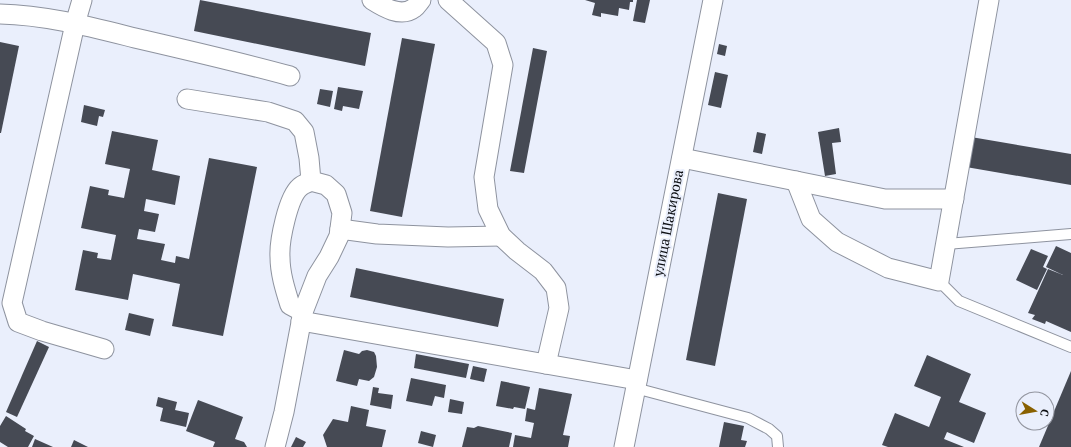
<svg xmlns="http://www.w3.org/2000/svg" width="1071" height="447" viewBox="0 0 1071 447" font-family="'PT Serif',serif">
<rect width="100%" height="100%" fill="#eaeffc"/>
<g fill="#464a54">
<path d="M200,0L371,33L365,66L194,31Z"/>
<path d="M585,0H633V2H630L629,10L619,8L618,16L601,13V17L592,15L595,3Z"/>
<path d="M637,0H650L645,23L633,21Z"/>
<path d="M402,38L435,44L402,217L370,211Z"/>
<path d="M0,42L19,46L1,133H0Z"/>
<path d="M719,44L727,46L725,56L717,54Z"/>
<path d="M533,48L547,51L524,173L510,171Z"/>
<path d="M715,72L728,75L721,108L708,105Z"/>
<path d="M338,87L363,91L359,109L343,106L342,111L334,109Z"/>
<path d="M320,89L333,91L330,107L317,104Z"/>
<path d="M84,105L105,110L103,117L99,116L97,126L81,122Z"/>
<path d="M839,128L841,142L832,143L836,174L825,176L818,132Z"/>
<path d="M112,131L158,140L152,170L180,176L175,205L146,199L144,211L159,214L155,232L139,229L137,239L165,244L161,260L175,263L176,256L189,259L209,158L257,167L223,336L172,326L180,284L133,274L128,300L75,290L83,250L98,253L97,258L111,260L116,235L81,228L90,186L109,190L108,195L124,198L130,169L105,164Z"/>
<path d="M757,132L766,134L762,154L753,152Z"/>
<path d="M971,137L1071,154V185L966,167Z"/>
<path d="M718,193L747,199L715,366L686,360Z"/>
<path d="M1056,246L1071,253V332L1046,321L1045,324L1032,319L1035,315L1028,313L1048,269L1063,275L1046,267Z"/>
<path d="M1031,249L1048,256L1043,267L1047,269L1037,290L1016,280Z"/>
<path d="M356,268L504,299L498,327L350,297Z"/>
<path d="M129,313L154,319L150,336L125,330Z"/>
<path d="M37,341L49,347L17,417L6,412Z"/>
<path d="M344,350L359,354L362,351L367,350L374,352L376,356L377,367L374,377L369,381L359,379L357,386L336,381Z"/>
<path d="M416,354L469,364L466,378L414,368Z"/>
<path d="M927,355L971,374L959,402L986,413L974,443L947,432L944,439L964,447H888L882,445L895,413L929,427L941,397L914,386Z"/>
<path d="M473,366L487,369L484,382L470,379Z"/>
<path d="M1071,371V447H1039Z"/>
<path d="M411,378L446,385L444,398L435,396L432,406L406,401Z"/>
<path d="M501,381L530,387L525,409L514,407L513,409L496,406Z"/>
<path d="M373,387L379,388L378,393L393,395L391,409L370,405Z"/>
<path d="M539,388L572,394L563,435L570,436L568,447H513L515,435L531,438L534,423L525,421L527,408L535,410Z"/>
<path d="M158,397L177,402L175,410L189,413L186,427L160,421L163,408L156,406Z"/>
<path d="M450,399L464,402L462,414L448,412Z"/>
<path d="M198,400L243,417L235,439L244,442L247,447H213L215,442L186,431Z"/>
<path d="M351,406L369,410L366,426L386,430L382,447H327L323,435L333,419L348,422Z"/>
<path d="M6,416L26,429L25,431L34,436L28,447H8L0,442V426Z"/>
<path d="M724,422L744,426L741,440L747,441L745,447H719Z"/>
<path d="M478,426L512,433L509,447H462L467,427L474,428Z"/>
<path d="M421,431L436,435L433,447L418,443Z"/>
<path d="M296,437L306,442L303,447H291Z"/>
<path d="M35,439L53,447H32Z"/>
<path d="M74,440L88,447H71Z"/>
</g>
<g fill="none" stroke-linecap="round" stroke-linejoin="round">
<g stroke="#8e939f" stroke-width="12">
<g id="lane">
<path d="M946,244L1071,234"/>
<path d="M939,281L959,301L1071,347"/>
<path d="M635,388L748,418L769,429L777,436L778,447"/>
</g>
</g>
<g stroke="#8e939f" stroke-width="21">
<g id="street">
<path d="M82,0L75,24L12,303L18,322L42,331L104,349"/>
<path d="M372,0C383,7 401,18 414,8C417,6 419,2 421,0"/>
<path d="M448,0L496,43L503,65L484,177L488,209L501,236L517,251L543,271L556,288L559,308L546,364"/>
<path d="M0,14C46,15 91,27 135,38C187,50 239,62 290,76"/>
<path d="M187,99L268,112L295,121L304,132L309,158L311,181L326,185L336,194L342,213L339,236L329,257L317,276L303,312L284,412L275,447"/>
<path d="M682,158L885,199H954"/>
<path d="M796,181L811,219L837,242L888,268L939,281L989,0"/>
<path d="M340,229L377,234L448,237L501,236"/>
<path d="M303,312L290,305C285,289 280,273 280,257C279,241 288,197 300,187C303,184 308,183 311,181"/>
<path d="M301,321L637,380"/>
<path d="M624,447L713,0"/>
</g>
</g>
<use href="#lane" stroke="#fff" stroke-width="10"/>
<use href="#street" stroke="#fff" stroke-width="19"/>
</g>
<g text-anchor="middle" stroke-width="4" stroke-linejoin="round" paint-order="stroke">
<g font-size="14" fill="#0d0f13" stroke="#eaeffc">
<text transform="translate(668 223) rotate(-79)" y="5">улица Шакирова</text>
</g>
</g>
<g transform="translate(1035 411) rotate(101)"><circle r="19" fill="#eaeffc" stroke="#92959f"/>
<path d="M0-3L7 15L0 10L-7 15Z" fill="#896100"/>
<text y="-6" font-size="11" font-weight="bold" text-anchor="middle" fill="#0d0f13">С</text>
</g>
</svg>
